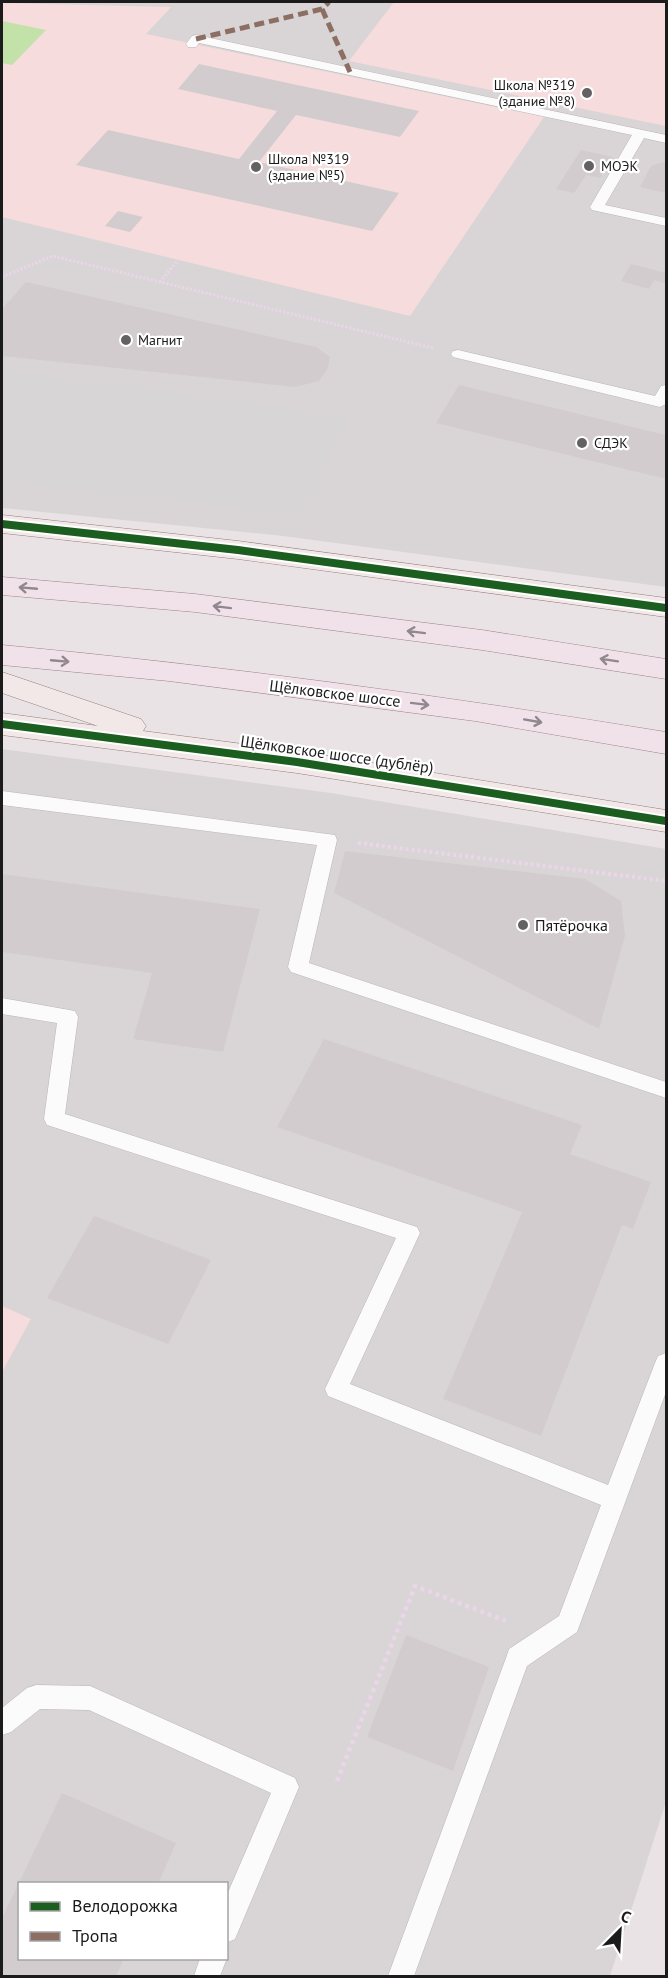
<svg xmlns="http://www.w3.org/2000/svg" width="668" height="1978" viewBox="0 0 668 1978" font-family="'PT Sans',sans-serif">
<rect width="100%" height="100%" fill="#eae3e5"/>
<g fill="#d9d5d6" fill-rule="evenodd">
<path d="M2,2H666V587L283,536L2,508Z"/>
<path d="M2,749L331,793L666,849V1802L610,1976H2ZM20,1884H226V1958H20Z"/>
</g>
<g fill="#f6dcdd">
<path d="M394,2H666V126L349,61Z"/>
<path d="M2,3L171,7L146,34L544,117L410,316L2,217Z"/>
<path d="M2,1306L31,1319L2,1372Z"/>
</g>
<path fill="#d8d5d6" d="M2,371L348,416L303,514L2,482Z"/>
<path fill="#c2e2a9" d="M2,21L46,30L12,65L2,63Z"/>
<g fill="#d3cccf">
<path d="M199,64L419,111L400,137L296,115L259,162L399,193L372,231L76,165L108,130L239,159L277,111L178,89Z"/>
<path d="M581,150L613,157L600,178L586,175L574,193L556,189Z"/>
<path d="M663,162L666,163V193L640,187L651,166Z"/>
<path d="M118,211L143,217L130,232L105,226Z"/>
<path d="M631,264L666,273V280L664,283L654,280L649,289L621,281Z"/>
<path d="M26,282L316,347L330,357L328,368L319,381L295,387L2,356V309Z"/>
<path d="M459,385L666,435V479L436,423Z"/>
<path d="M345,851L585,879L621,901L625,936L599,1029L334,893Z"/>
<path d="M2,874L260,909L223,1052L133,1039L152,973L2,952Z"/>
<path d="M324,1039L582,1125L570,1154L651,1182L633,1229L622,1225L541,1436L443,1399L522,1212L277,1127Z"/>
<path d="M94,1216L211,1260L168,1344L47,1298Z"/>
<path d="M406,1635L489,1667L453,1771L367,1737Z"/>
<path d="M62,1793L176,1843L158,1884H20V1958H124L116,1976H2V1918Z"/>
</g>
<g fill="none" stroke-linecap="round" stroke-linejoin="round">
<g stroke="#bab6b7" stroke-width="1">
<g id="lane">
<path d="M196,35L666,135V143L644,138L605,205L666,218V226L592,210L590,207L632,135L199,43L196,47H188L186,44L192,36Z"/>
<path d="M458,350L655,396L661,386L666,385V404L660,407L453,357L451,354L453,351Z"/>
<path d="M2,791L335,835L337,840L309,963L666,1082V1098L291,972L288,967L317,845L2,805Z"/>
<path d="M2,998L75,1011L78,1017L65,1114L417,1227L420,1233L350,1384L608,1485L655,1363L658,1356L666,1353V1392L580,1624L577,1632L527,1666L414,1976H388L506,1658L509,1649L559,1616L601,1505L328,1396L325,1389L396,1238L47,1125L44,1119L57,1023L2,1014Z"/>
<path d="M36,1685L90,1686L295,1778L299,1787L235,1939L226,1943V1897L271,1793L89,1710L40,1709L11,1732L2,1735V1708L27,1688Z"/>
<path d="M226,1956L227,1958L220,1976H194L200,1958H226Z"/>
</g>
</g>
<g stroke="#947d7c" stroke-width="1">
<g id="secondary">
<path d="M2,515L238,541L666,598V617L238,559L2,533Z"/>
<path d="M2,672L141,719L146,726L143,731L297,751L666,810V832L297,773L2,735V713L98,726L2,693Z"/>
</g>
</g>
<g stroke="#a0808b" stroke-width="1">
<g id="primary">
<path d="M2,577L195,594L482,630L666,659V679L482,650L195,612L2,595Z"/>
<path d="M2,645C225,666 445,696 666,732V754L475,721L169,681L2,665Z"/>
</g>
</g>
<g stroke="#ead6e8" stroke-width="3" stroke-dasharray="2 2" stroke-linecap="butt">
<path d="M2,277L53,256L433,348"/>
<path d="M160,282L178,260"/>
</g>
<path stroke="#ead6e8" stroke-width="4" stroke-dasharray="3 3" stroke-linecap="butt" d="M358,843L666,881"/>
<path stroke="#ead6e8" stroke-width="4.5" stroke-dasharray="4 4" stroke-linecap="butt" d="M337,1781L415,1586L506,1621"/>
<use href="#lane" fill="#fcfbfb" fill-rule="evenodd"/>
<use href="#secondary" fill="#f2e8e8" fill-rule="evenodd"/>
<use href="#primary" fill="#f0e2e8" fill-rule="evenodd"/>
<g stroke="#8d6e63" stroke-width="5" stroke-dasharray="10 5" stroke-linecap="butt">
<path d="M322,9L350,72"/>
<path d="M196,39L322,9L329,2"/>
</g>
<g stroke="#fff" stroke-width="12">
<g id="cycleway">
<path d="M2,524L238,550L666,608"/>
<path d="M2,724L297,762L666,821"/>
</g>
</g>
<use href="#cycleway" stroke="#1b5e20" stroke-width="8"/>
</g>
<defs><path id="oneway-shaft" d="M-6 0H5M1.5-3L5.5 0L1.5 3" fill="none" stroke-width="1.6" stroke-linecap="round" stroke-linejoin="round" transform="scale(1.5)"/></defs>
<g stroke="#90888c">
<use href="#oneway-shaft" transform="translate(28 588) rotate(-175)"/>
<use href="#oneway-shaft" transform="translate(222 607) rotate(-173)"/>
<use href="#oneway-shaft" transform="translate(416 632) rotate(-173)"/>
<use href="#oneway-shaft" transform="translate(609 660) rotate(-171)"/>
<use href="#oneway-shaft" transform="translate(60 661) rotate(5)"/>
<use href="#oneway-shaft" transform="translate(420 704) rotate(7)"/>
<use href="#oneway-shaft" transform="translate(533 721) rotate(10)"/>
</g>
<g fill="#636162" stroke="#fff" stroke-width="2">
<circle cx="587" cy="93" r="6"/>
<circle cx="589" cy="166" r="6"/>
<circle cx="256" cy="167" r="6"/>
<circle cx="126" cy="340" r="6"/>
<circle cx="582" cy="443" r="6"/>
<circle cx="523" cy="925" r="6"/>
</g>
<g text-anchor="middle" stroke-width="4.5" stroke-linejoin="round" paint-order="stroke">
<g font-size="14" fill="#1b1b1b" stroke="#fff" text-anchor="start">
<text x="575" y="90" text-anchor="end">Школа №319<tspan x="575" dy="16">(здание №8)</tspan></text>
<text x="268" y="164">Школа №319<tspan x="268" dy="16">(здание №5)</tspan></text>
<text x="601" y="171">МОЭК</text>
<text x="138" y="345">Магнит</text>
<text x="594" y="448">СДЭК</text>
</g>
<g font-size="16" fill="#1b1b1b" stroke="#fff">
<text transform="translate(335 693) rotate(7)" y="6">Щёлковское шоссе</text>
<text transform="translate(337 754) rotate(8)" y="6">Щёлковское шоссе (дублёр)</text>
</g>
<g font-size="16" fill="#1b1b1b" stroke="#fff" text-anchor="start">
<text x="535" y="931">Пятёрочка</text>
</g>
</g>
<rect width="668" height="1978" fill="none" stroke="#1b1b1b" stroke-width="6"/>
<rect x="18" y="1882" width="210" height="78" fill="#ffffff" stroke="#a4a4a4" stroke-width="1.5"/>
<rect x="30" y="1902" width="30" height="9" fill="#1b5e20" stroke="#a4a4a4" stroke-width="1.5"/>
<text x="72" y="1912" font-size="18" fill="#1b1b1b">Велодорожка</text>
<rect x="30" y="1932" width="30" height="9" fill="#8d6e63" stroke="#a4a4a4" stroke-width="1.5"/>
<text x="72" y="1942" font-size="18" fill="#1b1b1b">Тропа</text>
<g transform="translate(620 1930) rotate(24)" stroke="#ffffff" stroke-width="4.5" paint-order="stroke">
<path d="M0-4.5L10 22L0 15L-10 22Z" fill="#1b1b1b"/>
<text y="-9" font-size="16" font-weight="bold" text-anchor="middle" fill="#1b1b1b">С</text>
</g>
</svg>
